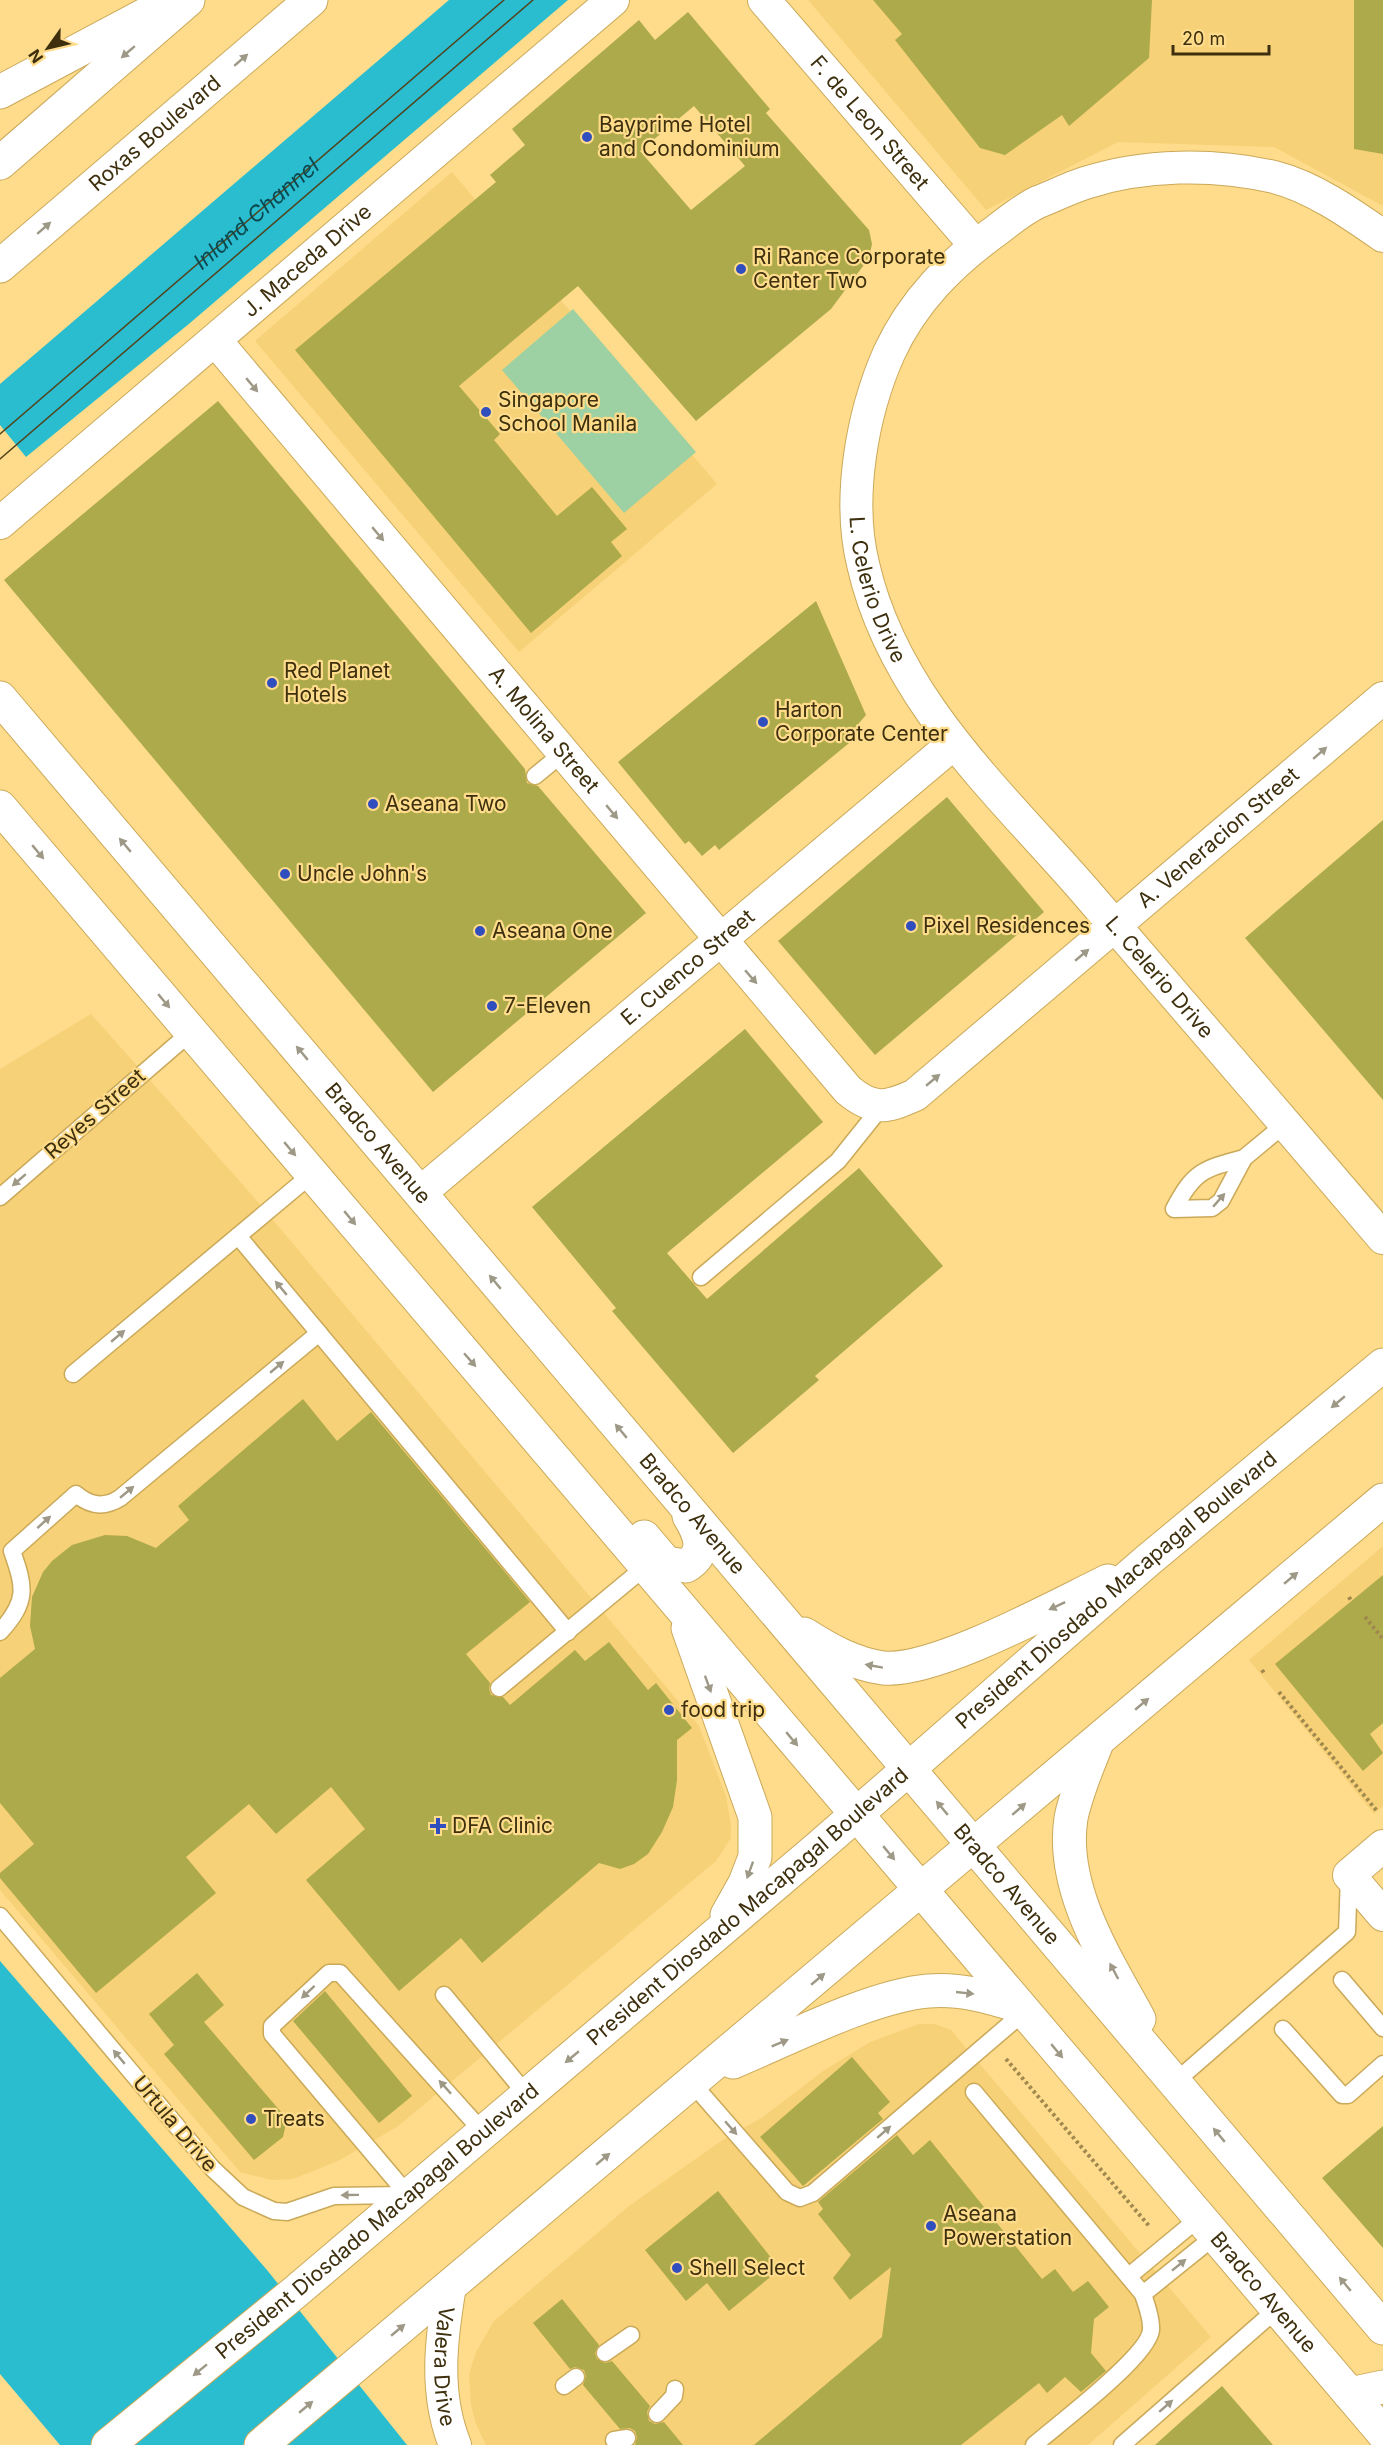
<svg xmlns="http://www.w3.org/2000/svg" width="1383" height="2445" viewBox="0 0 1383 2445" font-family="Inter,sans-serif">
<rect width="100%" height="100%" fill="#fedc8b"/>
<g fill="#f6d177">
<path d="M808,0H1383V206L1274,147L1118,142L986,210Z"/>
<path d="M452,172L717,484L519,652L255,341Z"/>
<path d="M91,1014L252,1195L699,1726L726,1796L731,1825V1838L716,1861L397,2127L338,2161L293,2179L271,2180L240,2172L0,1890V1069Z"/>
<path d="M1383,1546V1806L1374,1814L1249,1660Z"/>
<path d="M919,2024H935L951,2030L1211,2337L1088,2445H486L476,2424L471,2405L469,2374L476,2352L494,2321L629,2206L724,2139L763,2117L823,2071L870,2042Z"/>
</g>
<path fill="#9dd0a2" d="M573,309L696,452L624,513L502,370Z"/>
<g fill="#29bdcf">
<path d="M449,0H568L190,323L26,457L0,425V384Z"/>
<path d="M0,1961L267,2270L407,2445H60L0,2374Z"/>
</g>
<g fill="#adaa4b" fill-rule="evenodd">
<path d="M873,0H1152L1149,58L1069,126L1062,115L1005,155L980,148L895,40L902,34Z"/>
<path d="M1354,0H1383V154L1354,149Z"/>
<path d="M688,12L770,109L766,113L869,230L872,244L869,258L831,309L696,421L578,286L459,386L500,434L494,440L557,516L592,487L627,529L611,542L622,556L531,633L295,350L496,182L490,175L525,145L512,129L639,20L655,40ZM694,106L745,166L691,210L640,151Z"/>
<path d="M218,401L525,769L527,783L538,786L646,913L433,1092L4,580Z"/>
<path d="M816,601L866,715L853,730L854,739L719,850L715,845L702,856L689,841L685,844L618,762Z"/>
<path d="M947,797L1044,912L875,1055L778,941Z"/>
<path d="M1383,820V1100L1245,938Z"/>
<path d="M745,1029L823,1122L667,1253L707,1299L859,1168L943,1266L815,1376L819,1380L733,1453L612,1311L616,1308L532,1207Z"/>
<path d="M303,1399L337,1441L371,1412L530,1602L466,1654L490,1683L489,1689L491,1695L503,1697L510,1705L575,1650L585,1661L609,1642L648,1690L656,1683L692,1728L677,1740V1780L673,1807L662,1832L648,1854L634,1864L620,1869L599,1863L482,1963L461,1938L399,1991L306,1880L365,1829L331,1787L276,1834L249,1804L186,1857L216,1893L96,1993L0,1878V1873L34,1844L0,1803V1678L35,1649L30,1626L32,1597L43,1572L52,1561L72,1545L105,1535L127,1536L156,1548L189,1520L178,1506Z"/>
<path d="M1383,1575V1723L1370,1734L1383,1753L1363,1771L1275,1664Z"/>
<path d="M197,1973L224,2005L204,2022L287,2119L283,2137L254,2160L164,2054L174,2045L149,2014Z"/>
<path d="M325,1991L412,2096L379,2123L293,2021Z"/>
<path d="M852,2057L890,2102L878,2113L883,2119L803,2186L760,2137Z"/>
<path d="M1383,2126V2248L1322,2178Z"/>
<path d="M897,2135L913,2155L930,2140L1042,2279L1055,2269L1073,2292L1088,2281L1109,2307L1094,2319L1091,2353L1106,2371L1081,2392L1065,2377L1047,2393L1039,2383L961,2445H754L882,2337L891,2267L850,2300L833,2278L851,2255L818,2214L823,2209L818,2202Z"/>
<path d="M718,2191L780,2269L729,2311L707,2283L686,2301L645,2250Z"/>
<path d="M562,2299L599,2345L595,2353L597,2359L605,2363L612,2361L650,2406L647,2412L649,2421L655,2424L664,2422L683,2445H635L637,2437L635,2431L630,2428L620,2429L583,2385L586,2376L584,2370L575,2367L570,2369L533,2323Z"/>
<path d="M1222,2386L1273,2445H1155L1185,2418Z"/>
</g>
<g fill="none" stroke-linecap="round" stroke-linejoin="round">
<g stroke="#caa959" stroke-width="19">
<g id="lane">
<path d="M535,776L563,753"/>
<path d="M1244,1158C1203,1169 1194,1171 1174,1209L1212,1208L1221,1201L1244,1158L1285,1124"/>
<path d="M0,1197L191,1032"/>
<path d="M238,1236L568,1632"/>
<path d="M701,1277L838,1161L882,1106"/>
<path d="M73,1374L312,1174"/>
<path d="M0,1632C28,1601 25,1588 12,1551L76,1494C90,1506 104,1508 120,1498L319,1333"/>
<path d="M499,1688L645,1567"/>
<path d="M0,1916L212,2168L243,2197L274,2211L287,2212L334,2196L404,2195"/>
<path d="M1342,1980L1383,2028"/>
<path d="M444,1995L527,2095"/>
<path d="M1283,2029L1342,2095H1348L1383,2064"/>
<path d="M1175,2082L1347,1932L1349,1876"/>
<path d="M692,2083L787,2192L800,2198L813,2193L1024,2012"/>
<path d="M974,2092L1143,2294C1146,2304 1152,2318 1151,2330C1149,2356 1057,2425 1034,2445"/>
<path d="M408,2195L272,2034V2026L329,1973H340L483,2132"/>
<path d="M1129,2276L1199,2218"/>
<path d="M1143,2294L1215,2236"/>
<path d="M605,2353L631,2335"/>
<path d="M564,2386L576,2377"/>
<path d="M657,2414L674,2396L675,2389"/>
<path d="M614,2440L627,2438"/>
<path d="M1122,2445L1277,2309"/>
</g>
</g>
<g stroke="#caa959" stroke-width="34">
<g id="street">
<path id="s1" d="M764,0L975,245"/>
<path id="s2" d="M1383,236C1350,213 1313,187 1274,177C1213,163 1144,164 1085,183C1069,188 1054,196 1038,202C1023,209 1010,220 997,230C951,263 913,301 889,353C862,414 847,498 863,564C893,698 999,792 1085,891C1184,1006 1284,1122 1383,1238"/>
<path id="s3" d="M215,340L848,1090C873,1111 886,1108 915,1095L1383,698"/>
<path id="s4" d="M0,523L613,0"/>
<path id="s5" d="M420,1193L953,744"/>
<path d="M1383,1846L1349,1875L1383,1915"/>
<path id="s6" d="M450,2286C441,2339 434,2393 455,2445"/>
</g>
</g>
<g stroke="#caa959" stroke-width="35">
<g id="secondary">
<path d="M0,92L173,0"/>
<path id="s7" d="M0,698L1383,2328"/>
<path id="s8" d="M0,807L1383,2433"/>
<path d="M644,1537L666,1563L686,1566C708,1553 700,1534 689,1516"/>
<path d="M688,1628L755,1817V1857L745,1883L727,1915"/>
<path d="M804,1634C829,1650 854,1664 883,1668C935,1673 1058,1605 1108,1581"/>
<path d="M1096,1745C1087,1768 1076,1793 1071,1818C1060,1889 1107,1960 1139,2019"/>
<path d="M733,2062C788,2039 871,1996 928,1991C960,1988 990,1997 1019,2006"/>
<path d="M1350,2394L1383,2387"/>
<path id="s9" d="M108,2445L294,2293L819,1847L1147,1561L1383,1365"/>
<path d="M261,2445L1383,1500"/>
</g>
</g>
<g stroke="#caa959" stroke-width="35">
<g id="highway">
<path d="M0,163L188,0"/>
<path id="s10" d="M0,266L311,0"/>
</g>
</g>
<g stroke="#a0884e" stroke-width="4" stroke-dasharray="3 3" stroke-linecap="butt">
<path d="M1349,1597L1351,1601"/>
<path d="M1365,1617L1383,1639"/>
<path d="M1262,1670L1264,1673"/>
<path d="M1279,1692L1377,1811"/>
<path d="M1006,2059L1150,2227"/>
</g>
<use href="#lane" stroke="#fff" stroke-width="16"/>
<use href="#street" stroke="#fff" stroke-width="32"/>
<use href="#secondary" stroke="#fff" stroke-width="33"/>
<use href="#highway" stroke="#fff" stroke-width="33"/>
<g stroke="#53431c" stroke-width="1.5">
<path id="s11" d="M0,434L504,0"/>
<path d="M0,459L533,0"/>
</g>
</g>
<defs><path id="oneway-solid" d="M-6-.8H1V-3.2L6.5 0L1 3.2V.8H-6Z" transform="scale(1.5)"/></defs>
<g fill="#9e9886">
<use href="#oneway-solid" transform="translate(128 52) rotate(139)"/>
<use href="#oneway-solid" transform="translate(241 60) rotate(-41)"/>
<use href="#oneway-solid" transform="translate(44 228) rotate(-41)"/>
<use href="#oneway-solid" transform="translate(252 385) rotate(50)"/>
<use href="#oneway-solid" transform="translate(378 534) rotate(50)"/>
<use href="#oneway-solid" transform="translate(1320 753) rotate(-41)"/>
<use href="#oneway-solid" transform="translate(612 812) rotate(50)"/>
<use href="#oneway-solid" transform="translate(125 845) rotate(-130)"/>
<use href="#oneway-solid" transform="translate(38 852) rotate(50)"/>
<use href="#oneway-solid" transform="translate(1082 955) rotate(-40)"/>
<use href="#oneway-solid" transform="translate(751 977) rotate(49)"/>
<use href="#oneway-solid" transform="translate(164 1001) rotate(50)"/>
<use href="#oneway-solid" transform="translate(302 1053) rotate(-130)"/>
<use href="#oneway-solid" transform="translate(933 1080) rotate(-40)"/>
<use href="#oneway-solid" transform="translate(290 1149) rotate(50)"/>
<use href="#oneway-solid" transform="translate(19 1180) rotate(139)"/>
<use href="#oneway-solid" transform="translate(1219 1200) rotate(-49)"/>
<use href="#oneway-solid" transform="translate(350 1218) rotate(50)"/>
<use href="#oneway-solid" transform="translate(495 1282) rotate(-130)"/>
<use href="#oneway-solid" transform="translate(281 1288) rotate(-130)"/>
<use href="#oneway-solid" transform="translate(118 1336) rotate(-40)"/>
<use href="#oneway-solid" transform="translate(470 1360) rotate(49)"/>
<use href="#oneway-solid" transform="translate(277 1367) rotate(-40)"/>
<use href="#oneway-solid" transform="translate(1338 1402) rotate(140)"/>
<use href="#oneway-solid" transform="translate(621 1431) rotate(-130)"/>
<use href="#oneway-solid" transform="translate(127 1492) rotate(-40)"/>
<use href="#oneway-solid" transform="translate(44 1522) rotate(-42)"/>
<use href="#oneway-solid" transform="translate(1291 1578) rotate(-40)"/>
<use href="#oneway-solid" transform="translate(1057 1606) rotate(155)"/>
<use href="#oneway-solid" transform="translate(874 1666) rotate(-170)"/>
<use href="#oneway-solid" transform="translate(708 1684) rotate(70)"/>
<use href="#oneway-solid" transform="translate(1142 1704) rotate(-40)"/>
<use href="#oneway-solid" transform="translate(792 1739) rotate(50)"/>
<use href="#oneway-solid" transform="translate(942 1808) rotate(-130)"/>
<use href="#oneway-solid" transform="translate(1019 1809) rotate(-41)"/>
<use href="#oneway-solid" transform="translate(889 1853) rotate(50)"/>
<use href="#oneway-solid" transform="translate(750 1870) rotate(110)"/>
<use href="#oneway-solid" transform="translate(1114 1971) rotate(-118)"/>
<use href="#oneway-solid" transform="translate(818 1979) rotate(-40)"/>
<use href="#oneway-solid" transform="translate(308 1992) rotate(137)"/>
<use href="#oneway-solid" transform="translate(965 1993) rotate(6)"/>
<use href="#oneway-solid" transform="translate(780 2043) rotate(-22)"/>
<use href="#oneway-solid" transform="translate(1057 2051) rotate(50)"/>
<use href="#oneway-solid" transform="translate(119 2057) rotate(-130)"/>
<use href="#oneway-solid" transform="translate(572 2057) rotate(140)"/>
<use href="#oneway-solid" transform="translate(445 2087) rotate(-132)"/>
<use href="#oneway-solid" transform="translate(731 2128) rotate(49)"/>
<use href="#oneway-solid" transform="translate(884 2132) rotate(-41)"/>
<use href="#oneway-solid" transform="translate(1219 2135) rotate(-130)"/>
<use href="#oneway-solid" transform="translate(603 2159) rotate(-40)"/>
<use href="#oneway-solid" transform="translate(350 2195) rotate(179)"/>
<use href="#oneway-solid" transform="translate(1179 2265) rotate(-39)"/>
<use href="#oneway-solid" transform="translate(1345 2284) rotate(-130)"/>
<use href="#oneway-solid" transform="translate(398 2330) rotate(-40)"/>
<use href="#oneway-solid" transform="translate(200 2370) rotate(141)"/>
<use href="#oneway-solid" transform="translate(1166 2406) rotate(-41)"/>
<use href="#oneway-solid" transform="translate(306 2407) rotate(-40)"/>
</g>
<g fill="#304ebe" stroke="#fedc8b" stroke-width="2">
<circle cx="587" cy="137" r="6"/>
<circle cx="741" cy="269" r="6"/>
<circle cx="486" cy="412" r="6"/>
<circle cx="272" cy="683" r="6"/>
<circle cx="763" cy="722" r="6"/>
<circle cx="373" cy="804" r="6"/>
<circle cx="285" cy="874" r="6"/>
<circle cx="911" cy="926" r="6"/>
<circle cx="480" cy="931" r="6"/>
<circle cx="492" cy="1006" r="6"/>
<circle cx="669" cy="1710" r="6"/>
<path d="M435 1817h6v6h6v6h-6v6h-6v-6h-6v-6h6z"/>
<circle cx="251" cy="2119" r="6"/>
<circle cx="931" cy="2226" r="6"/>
<circle cx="677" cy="2268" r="6"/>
</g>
<g text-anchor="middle" stroke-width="4.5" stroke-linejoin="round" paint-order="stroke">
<g font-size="21" fill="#3e300e" stroke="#fedc8b">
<text dy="7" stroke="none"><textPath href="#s1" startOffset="162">F. de Leon Street</textPath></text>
<text dy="7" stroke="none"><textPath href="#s10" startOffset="204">Roxas Boulevard</textPath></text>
<text dy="7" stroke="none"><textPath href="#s4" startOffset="404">J. Maceda Drive</textPath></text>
<text dy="7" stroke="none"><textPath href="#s2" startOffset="826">L. Celerio Drive</textPath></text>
<text dy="7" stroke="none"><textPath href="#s3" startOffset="510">A. Molina Street</textPath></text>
<text dy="7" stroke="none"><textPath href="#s3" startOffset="1452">A. Veneracion Street</textPath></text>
<text dy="7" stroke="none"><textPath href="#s5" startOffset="350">E. Cuenco Street</textPath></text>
<text dy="7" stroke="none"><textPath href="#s2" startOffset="1312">L. Celerio Drive</textPath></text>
<text transform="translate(95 1114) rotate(-41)" y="7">Reyes Street</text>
<text dy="7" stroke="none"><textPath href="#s7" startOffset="584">Bradco Avenue</textPath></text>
<text dy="7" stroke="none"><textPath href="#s7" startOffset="1070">Bradco Avenue</textPath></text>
<text dy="7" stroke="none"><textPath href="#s9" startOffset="1322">President Diosdado Macapagal Boulevard</textPath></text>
<text dy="7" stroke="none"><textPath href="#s7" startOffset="1556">Bradco Avenue</textPath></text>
<text dy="7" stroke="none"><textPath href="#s9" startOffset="836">President Diosdado Macapagal Boulevard</textPath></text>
<text transform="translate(175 2124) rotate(50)" y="7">Urtula Drive</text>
<text dy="7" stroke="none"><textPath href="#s9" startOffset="350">President Diosdado Macapagal Boulevard</textPath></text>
<text dy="7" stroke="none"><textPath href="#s8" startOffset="1950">Bradco Avenue</textPath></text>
<text dy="7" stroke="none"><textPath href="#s6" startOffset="81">Valera Drive</textPath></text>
</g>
<g font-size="21" fill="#3e300e" stroke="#fedc8b" text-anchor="start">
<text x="599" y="132">Bayprime Hotel<tspan x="599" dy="24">and Condominium</tspan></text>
<text x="753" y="264">Ri Rance Corporate<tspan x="753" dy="24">Center Two</tspan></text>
<text x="498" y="407">Singapore<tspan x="498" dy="24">School Manila</tspan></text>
<text x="284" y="678">Red Planet<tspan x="284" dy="24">Hotels</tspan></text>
<text x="775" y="717">Harton<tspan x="775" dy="24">Corporate Center</tspan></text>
<text x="385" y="811">Aseana Two</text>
<text x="297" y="881">Uncle John's</text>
<text x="923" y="933">Pixel Residences</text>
<text x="492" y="938">Aseana One</text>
<text x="504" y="1013">7-Eleven</text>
<text x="681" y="1717">food trip</text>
<text x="452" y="1833">DFA Clinic</text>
<text x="263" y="2126">Treats</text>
<text x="943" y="2221">Aseana<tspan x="943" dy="24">Powerstation</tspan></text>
<text x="689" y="2275">Shell Select</text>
</g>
<g font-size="22" font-style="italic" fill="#0c4950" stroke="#fedc8b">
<text dy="8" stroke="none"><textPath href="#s11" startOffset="338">Inland Channel</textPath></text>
</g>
</g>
<g transform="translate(48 48) rotate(236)" stroke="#fedc8b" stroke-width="4.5" paint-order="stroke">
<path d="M0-4.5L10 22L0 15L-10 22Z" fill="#3e300e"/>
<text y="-9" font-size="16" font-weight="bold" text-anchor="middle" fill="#3e300e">N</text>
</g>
<path d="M1173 45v9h96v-9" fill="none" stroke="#3e300e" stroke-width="3"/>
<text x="1182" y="45" font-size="18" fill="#3e300e" stroke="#fedc8b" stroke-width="4.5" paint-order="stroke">20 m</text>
</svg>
